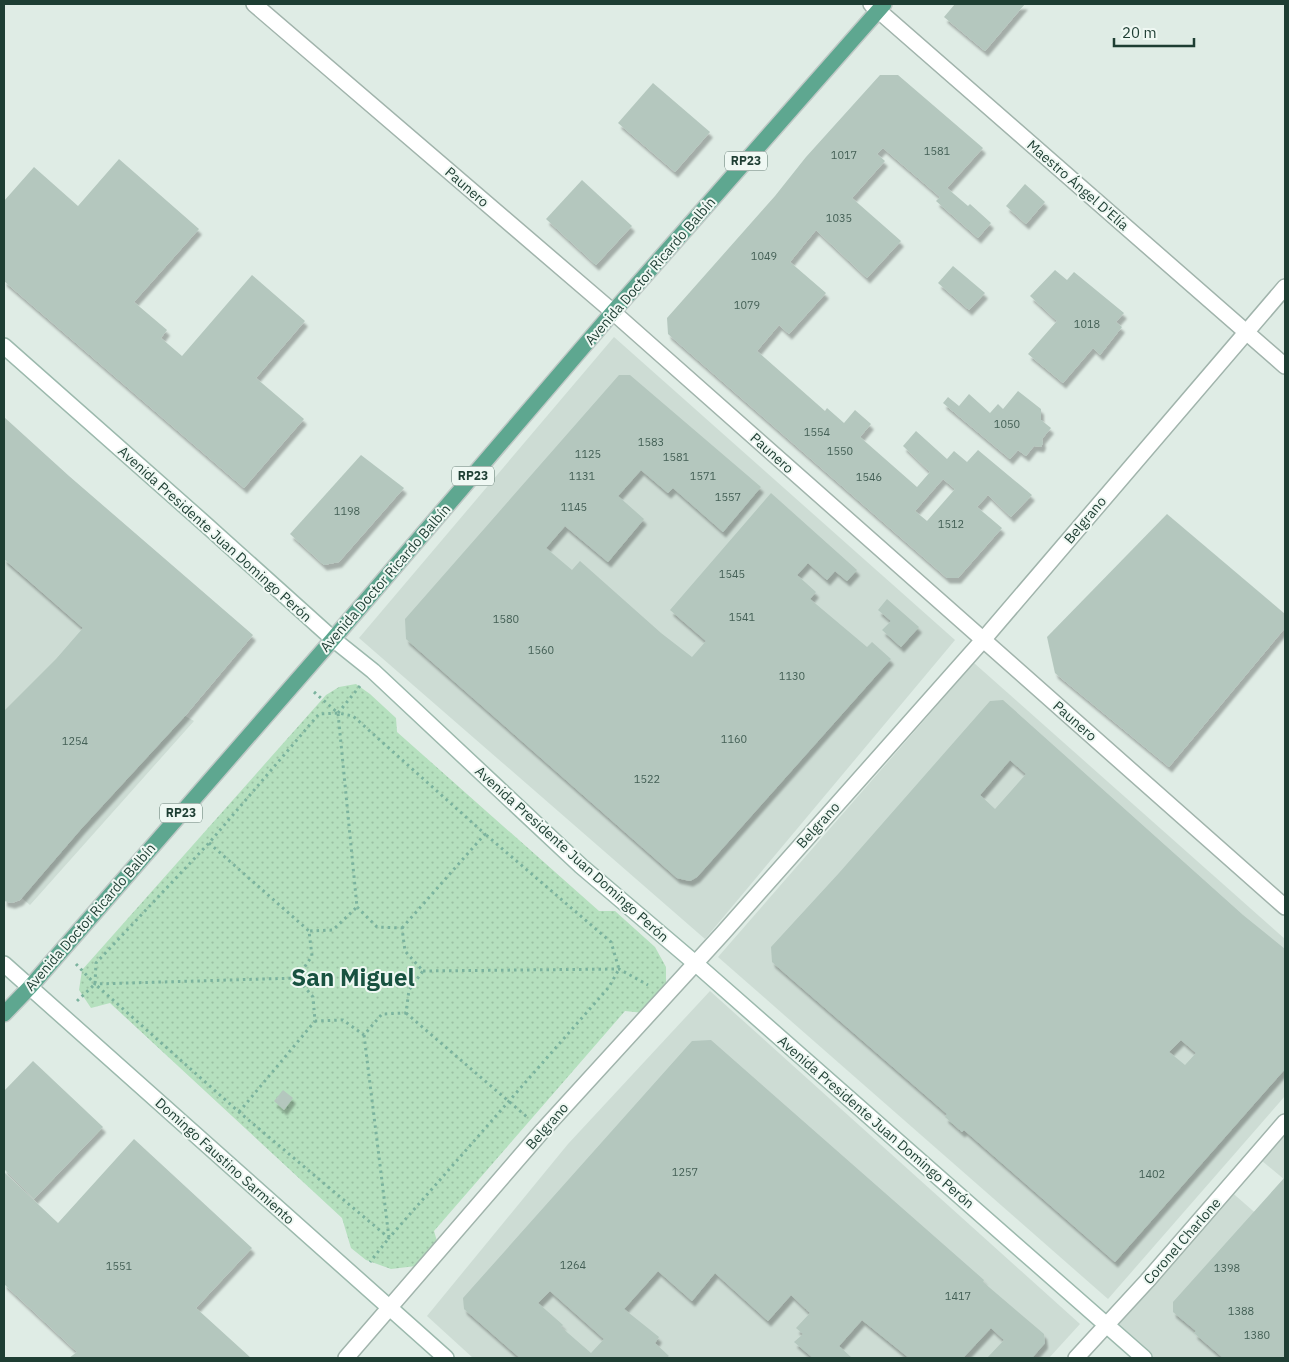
<svg xmlns="http://www.w3.org/2000/svg" width="1289" height="1362" viewBox="0 0 1289 1362" font-family="'IBM Plex Sans',sans-serif">
<defs>
<pattern id="park-dots" width="8" height="8" patternUnits="userSpaceOnUse" patternTransform="scale(1.25)"><rect width="8" height="8" fill="#b5e0be"/><path d="M2 2h.1M6 6h.1" fill="none" stroke="#9bc1a4" stroke-width="1.8" stroke-linecap="round"/></pattern>
<filter id="shadow"><feDropShadow dx="3" dy="5.5" stdDeviation="1" flood-color="#0004"/></filter>
</defs>
<rect width="100%" height="100%" fill="#dfece5"/>
<g fill="#cddcd4">
<path d="M614,337L955,640L705,939L359,638Z"/>
<path d="M4,559L185,716L194,721L30,905L4,883Z"/>
<path d="M974,663L1285,939V1096L1108,1299L718,957Z"/>
<path d="M710,991L1080,1324L1049,1358H473L427,1316L568,1144Z"/>
<path d="M1285,1122V1180L1256,1156Z"/>
<path d="M1228,1189L1285,1239V1358H1145L1107,1325Z"/>
</g>
<path fill="url(#park-dots)" d="M356,684L370,694L396,718L397,732L599,911H615L655,947L666,967V985L644,1013L625,1011L434,1231L439,1248L416,1266L391,1269L366,1260L351,1248L342,1218L110,1003L91,1008L79,990L82,970L326,695L339,687Z"/>
<g fill="#b4c7be" fill-rule="evenodd" filter="url(#shadow)">
<path d="M955,4H1025L985,51L944,17Z"/>
<path d="M880,75H898L983,148L947,188L968,206L970,204L991,223L978,238L936,201L940,197L883,148L877,154L885,161L852,198L901,241L867,278L816,230L790,262L826,293L789,334L779,325L757,351L825,411L827,408L844,423L855,410L871,424L860,437L917,487L930,472L903,446L916,431L947,459L954,451L967,462L978,450L1032,495L1011,517L988,495L977,507L1002,528L958,578H947L668,334L667,318L775,196L806,157ZM943,479L955,489L927,521L915,511Z"/>
<path d="M653,83L710,132L675,172L618,123Z"/>
<path d="M119,159L199,229L134,302L167,330L161,338L182,356L252,275L305,321L256,378L304,419L244,488L4,281V201L34,167L78,206Z"/>
<path d="M582,180L632,226L596,265L546,219Z"/>
<path d="M1025,184L1045,202L1026,224L1006,206Z"/>
<path d="M953,266L985,293L969,310L938,283Z"/>
<path d="M1055,270L1067,280L1074,272L1124,313L1116,322L1122,327L1100,355L1093,348L1063,383L1028,354L1057,321L1030,296Z"/>
<path d="M619,375H630L761,487L723,532L673,488L668,493L641,470L618,496L644,519L608,562L565,526L546,548L572,570L580,561L661,633L692,657L706,641L670,610L771,493L857,570L847,581L835,571L827,580L808,563L797,575L816,592L810,599L867,647L872,642L891,659L697,877L690,881L677,878L406,639L405,619Z"/>
<path d="M1018,391L1041,409V420L1051,428L1042,439L1043,443L1041,447L1034,446L1026,456L1018,450L1010,459L943,403L948,397L959,406L969,394L990,413L998,404L1003,409Z"/>
<path d="M4,417L69,476L253,635L185,716L81,829L20,900L12,903L4,901V711L56,659L83,628L4,559Z"/>
<path d="M361,455L404,488L339,562L324,565L290,534Z"/>
<path d="M1167,514L1285,614V628L1169,767L1055,673L1047,637Z"/>
<path d="M887,599L919,627L901,647L882,630L891,621L878,610Z"/>
<path d="M1003,700L1243,915L1285,949V1069L1115,1262L964,1130L962,1132L945,1117L947,1114L772,962L771,947L839,873L990,701ZM1010,760L1026,774L995,809L980,795ZM1181,1040L1196,1053L1185,1065L1169,1052Z"/>
<path d="M711,1040L984,1280L983,1282L1044,1334L1045,1343L1032,1358H987L1004,1340L991,1328L963,1358H909L862,1320L839,1346L852,1358H813L794,1342L803,1334L796,1328L810,1313L791,1295L768,1321L715,1273L692,1301L658,1271L624,1309L659,1337L655,1343L669,1356L666,1358H520L464,1309L463,1298L692,1041ZM550,1291L604,1339L591,1353L561,1327L563,1325L538,1303Z"/>
<path d="M33,1061L103,1127L34,1199L4,1169V1091Z"/>
<path d="M283,1090L293,1098L284,1110L274,1101Z"/>
<path d="M134,1139L252,1248L196,1308L251,1358H69L77,1352L4,1284V1172L58,1223Z"/>
<path d="M1285,1177V1358H1223L1194,1333L1196,1331L1173,1312V1302Z"/>
</g>
<g fill="none" stroke-linecap="round" stroke-linejoin="round">
<g stroke="#a1b4ac" stroke-width="18">
<g id="street">
<path d="M254,4L613,312L1285,907"/>
<path d="M871,4L1285,366"/>
<path d="M346,1358L543,1130L723,933L983,640L1285,287"/>
<path d="M1076,1358L1147,1281L1285,1122"/>
</g>
</g>
<g stroke="#9cb9ad" stroke-width="18">
<g id="secondary">
<path d="M4,346L204,523L333,639L373,671L581,866L695,963L1144,1358"/>
<path d="M4,964L446,1358"/>
</g>
</g>
<g stroke="#c0c9c6" stroke-width="18">
<path id="primary" d="M4,1014L30,987L333,639L613,312L884,4"/>
</g>
<g stroke="#7bb39e" stroke-width="3" stroke-dasharray="2.5 4" stroke-linecap="butt">
<path d="M314,692L338,713L357,907"/>
<path d="M338,713L360,686"/>
<path d="M209,843L309,931"/>
<path d="M357,907L377,927L402,928L405,951L423,971L409,990L406,1013L382,1014L364,1035L343,1020L315,1021L313,997L297,978L312,956L309,931L333,930Z"/>
<path d="M402,928L485,834L353,716L338,713L319,714L209,843L96,963L95,984L239,1112L389,1238L609,987L619,969L611,942L485,834"/>
<path d="M76,964L95,984L297,978"/>
<path d="M423,971L619,969L648,985"/>
<path d="M77,1001L95,984"/>
<path d="M406,1013L527,1117"/>
<path d="M364,1035L389,1238L370,1262"/>
<path d="M239,1112L315,1021"/>
</g>
<use href="#street" stroke="#fff" stroke-width="15"/>
<use href="#secondary" stroke="#fff" stroke-width="15"/>
<use href="#primary" stroke="#5ea790" stroke-width="15"/>
</g>
<g text-anchor="middle" stroke-width="4" stroke-linejoin="round" paint-order="stroke">
<g font-size="11" fill="#446056">
<text x="937" y="155">1581</text>
<text x="844" y="159">1017</text>
<text x="839" y="222">1035</text>
<text x="764" y="260">1049</text>
<text x="747" y="309">1079</text>
<text x="1087" y="328">1018</text>
<text x="1007" y="428">1050</text>
<text x="817" y="436">1554</text>
<text x="651" y="446">1583</text>
<text x="840" y="455">1550</text>
<text x="588" y="458">1125</text>
<text x="676" y="461">1581</text>
<text x="582" y="480">1131</text>
<text x="703" y="480">1571</text>
<text x="869" y="481">1546</text>
<text x="728" y="501">1557</text>
<text x="574" y="511">1145</text>
<text x="347" y="515">1198</text>
<text x="951" y="528">1512</text>
<text x="732" y="578">1545</text>
<text x="742" y="621">1541</text>
<text x="506" y="623">1580</text>
<text x="541" y="654">1560</text>
<text x="792" y="680">1130</text>
<text x="734" y="743">1160</text>
<text x="75" y="745">1254</text>
<text x="647" y="783">1522</text>
<text x="685" y="1176">1257</text>
<text x="1152" y="1178">1402</text>
<text x="573" y="1269">1264</text>
<text x="119" y="1270">1551</text>
<text x="1227" y="1272">1398</text>
<text x="958" y="1300">1417</text>
<text x="1241" y="1315">1388</text>
<text x="1257" y="1339">1380</text>
</g>
<g fill="#eff8f3" stroke="#5d766d" stroke-width="1">
<rect x="725" y="151.5" width="42" height="19" rx="4"/>
<rect x="452" y="466.5" width="42" height="19" rx="4"/>
<rect x="160" y="803.5" width="42" height="19" rx="4"/>
</g>
<g font-size="12" font-weight="bold" fill="#1e3e33">
<text x="746" y="165">RP23</text>
<text x="473" y="480">RP23</text>
<text x="181" y="817">RP23</text>
</g>
<g font-size="14" fill="#1e3e33" stroke="#eff8f3">
<text transform="translate(1078 185) rotate(41)" y="5">Maestro Ángel D'Elía</text>
<text transform="translate(467 187) rotate(41)" y="5">Paunero</text>
<text transform="translate(650 271) rotate(-49)" y="5">Avenida Doctor Ricardo Balbín</text>
<text transform="translate(772 453) rotate(42)" y="5">Paunero</text>
<text transform="translate(1085 520) rotate(-50)" y="5">Belgrano</text>
<text transform="translate(215 534) rotate(42)" y="5">Avenida Presidente Juan Domingo Perón</text>
<text transform="translate(385 578) rotate(-49)" y="5">Avenida Doctor Ricardo Balbín</text>
<text transform="translate(1075 721) rotate(41)" y="5">Paunero</text>
<text transform="translate(818 825) rotate(-48)" y="5">Belgrano</text>
<text transform="translate(572 854) rotate(42)" y="5">Avenida Presidente Juan Domingo Perón</text>
<text transform="translate(90 917) rotate(-49)" y="5">Avenida Doctor Ricardo Balbín</text>
<text transform="translate(876 1122) rotate(41)" y="5">Avenida Presidente Juan Domingo Perón</text>
<text transform="translate(547 1126) rotate(-49)" y="5">Belgrano</text>
<text transform="translate(225 1161) rotate(42)" y="5">Domingo Faustino Sarmiento</text>
<text transform="translate(1182 1241) rotate(-49)" y="5">Coronel Charlone</text>
</g>
<g font-size="24" font-weight="bold" fill="#185240" stroke="#eff8f3">
<text x="353" y="986">San Miguel</text>
</g>
</g>
<rect width="1289" height="1362" fill="none" stroke="#1e3e33" stroke-width="10"/>
<path d="M1114 38v8h80v-8" fill="none" stroke="#1e3e33" stroke-width="2.5"/>
<text x="1122" y="38" font-size="15" fill="#1e3e33" stroke="#eff8f3" stroke-width="4" paint-order="stroke">20 m</text>
</svg>
